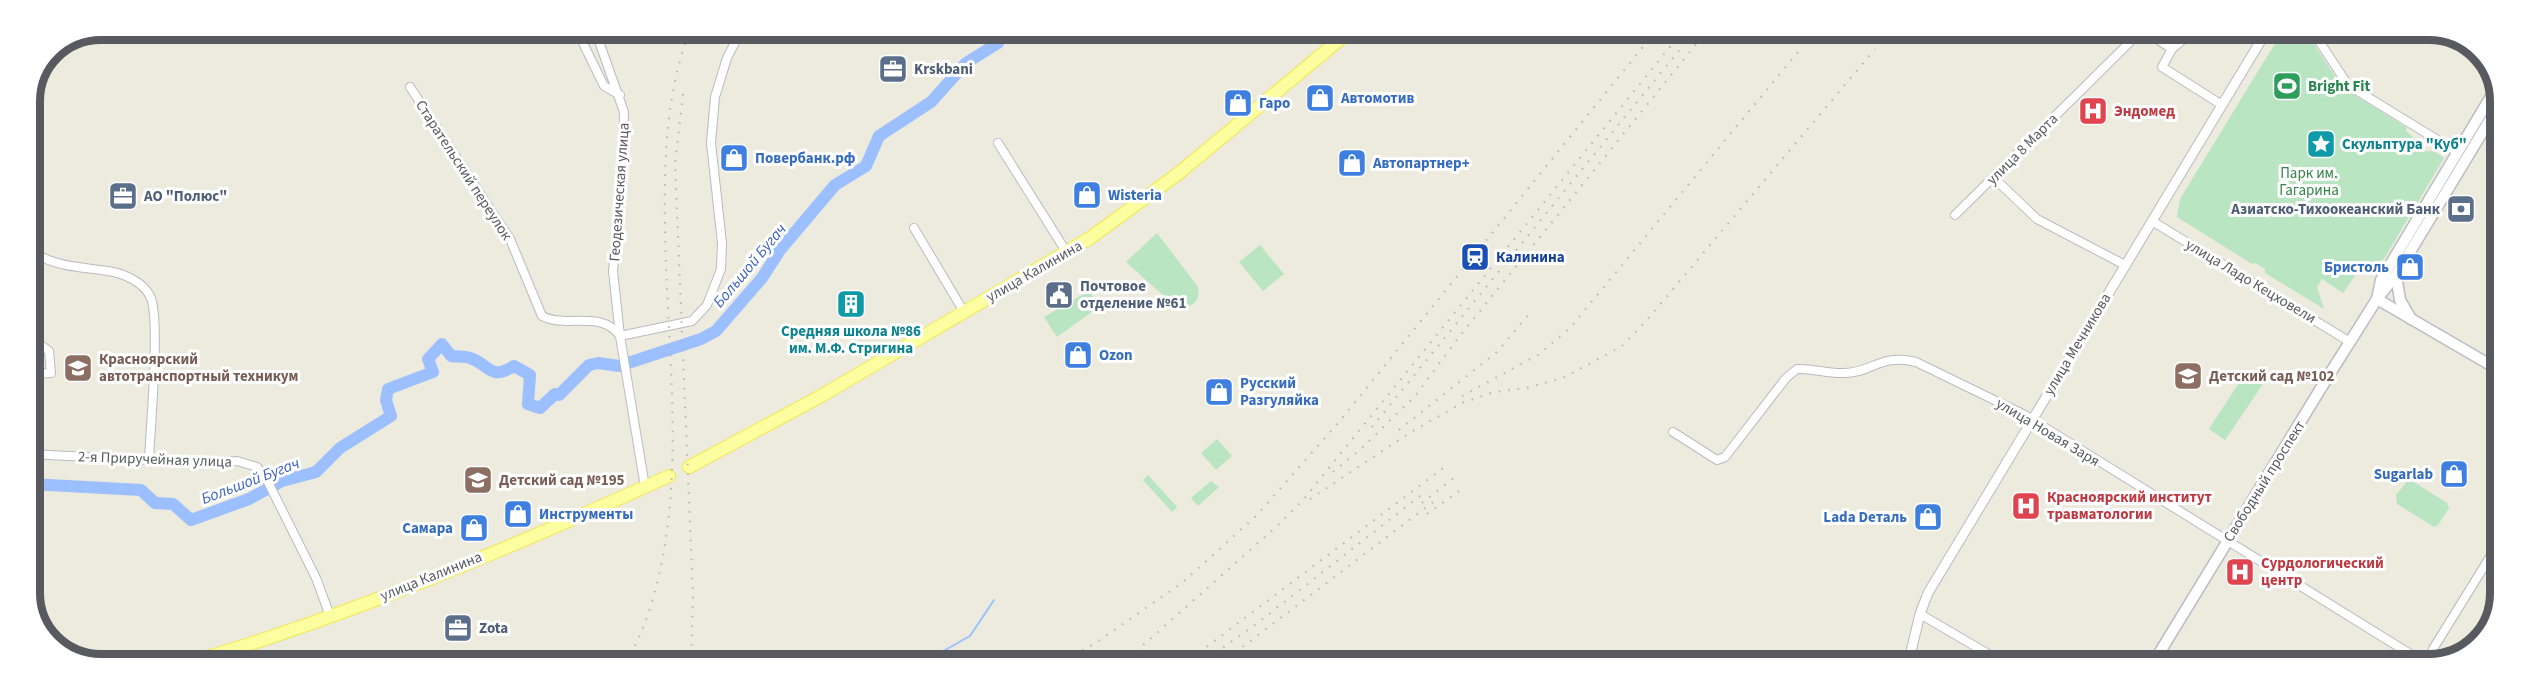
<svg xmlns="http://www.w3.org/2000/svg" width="2530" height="695" viewBox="0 0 2530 695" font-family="'Source Sans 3',sans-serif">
<rect width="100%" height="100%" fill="#ecebde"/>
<g fill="#b9e5c2">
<path d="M2282,32H2306L2342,87L2407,128L2406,131L2413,137L2410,147L2413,152L2434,151L2444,158L2384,259L2358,271L2343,293L2322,279L2317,287L2324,309L2265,273V269L2255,263L2252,264L2177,217L2180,199Z"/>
<path d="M1157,233L1198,287C1201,302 1190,309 1177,308L1126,262Z"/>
<path d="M1260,245L1284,274L1263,291L1239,262Z"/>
<path d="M1089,291L1100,306L1057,337L1044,317Z"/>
<path d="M2246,372L2263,384L2225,440L2209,429Z"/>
<path d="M1217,439L1232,456L1216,470L1201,453Z"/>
<path d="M1148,475L1177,507L1172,512L1143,480Z"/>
<path d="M2409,479L2447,503L2449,508L2438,525L2434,527L2397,504L2396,495Z"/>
<path d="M1211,481L1219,487L1198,506L1191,498Z"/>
</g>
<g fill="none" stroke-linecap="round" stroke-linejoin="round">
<path stroke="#9bbfff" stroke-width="2" d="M922,663L970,636L994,600"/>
<path stroke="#9bbfff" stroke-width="12" d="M30,484L141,490L155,503L173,504L191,520L249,499L282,481L316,472L340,448L391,416L386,400L388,389L433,372L428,359L442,344L451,356C457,357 465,356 470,358C491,365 489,381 514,366L530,375L528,404L540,408L555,394L559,395L589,365L598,363L619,366L701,339L716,331L762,278L780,250L835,185L866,166L879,136L931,102L966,63L998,43L1001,31"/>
<g stroke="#babbc1" stroke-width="10">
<g id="minor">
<path d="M595,30L624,112L622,181L613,271L620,336L645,487"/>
<path d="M2146,32L2172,49L2192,32"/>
<path d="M2313,32L2348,85L2457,152"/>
<path d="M583,43L604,86L620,95"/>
<path d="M2172,49L2162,67L2222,105"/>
<path d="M410,87L510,239L542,316C567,329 601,309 620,336L692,321L707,305L721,269L722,243L711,143L715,97L727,58L741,31"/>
<path d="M998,143L1067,253"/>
<path d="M1994,178L2037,219L2125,265"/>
<path d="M1955,215L2140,32"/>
<path d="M2152,221L2350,342"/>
<path d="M914,228L964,312"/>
<path d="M30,249C50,267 83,267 108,271C123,273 143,282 150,296C161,316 150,431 149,460"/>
<path d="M30,337L49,351L51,373L30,374"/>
<path d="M1673,432L1717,460L1725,457L1786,378L1797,369C1813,368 1828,374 1844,373C1872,373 1880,353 1916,362L2023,414L2428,665"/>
<path d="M30,454L203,463L237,461L257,467L266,478L316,578L330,616"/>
<path d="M1920,614L2007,665"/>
<path d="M2431,664L2433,649L2498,544"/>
</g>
</g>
<g stroke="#babbc1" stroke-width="11">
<path id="tertiary" d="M1908,664L1920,614L1928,593L2266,32"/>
</g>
<g stroke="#bbbdc5" stroke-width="13">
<g id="secondary">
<path d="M2396,275L2400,300L2411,319"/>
<path d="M2377,299L2381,280L2496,88"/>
<path d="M2377,299L2499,370"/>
<path d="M2152,665L2329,375L2377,299L2396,275L2500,103"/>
</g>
</g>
<g stroke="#f4e84f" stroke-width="14">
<g id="primary">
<path d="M689,467L821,396L1090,238L1179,173L1350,31"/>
<path d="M188,663C352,615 513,547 669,476"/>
</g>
</g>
<use href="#minor" stroke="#fff" stroke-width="8"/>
<use href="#tertiary" stroke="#fff" stroke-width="9"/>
<use href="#secondary" stroke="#fff" stroke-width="10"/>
<use href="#primary" stroke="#fbffa0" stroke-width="12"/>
<g stroke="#b4b5b5" stroke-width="2" stroke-dasharray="1.5 8" stroke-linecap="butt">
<path d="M683,94L675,164L693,595L691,663"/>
<path d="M1462,396L1538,355L1570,328L1798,52"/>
<path d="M1372,427L1694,32"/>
<path d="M1399,430L1497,352L1529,314"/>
<path d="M1333,472L1362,448L1415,396L1459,337L1706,32"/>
<path d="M1310,499L1411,432L1462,403L1494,392L1526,388L1563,378L1622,346L1647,320L1875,49"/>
<path d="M1422,503L1456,476"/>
<path d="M1427,514L1459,491"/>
<path d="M627,663C638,640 649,616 655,591C687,473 666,344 665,224C664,160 666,91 690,31"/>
<path d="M1057,664L1094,644L1182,583L1256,516L1339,422L1655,32"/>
<path d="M1122,664L1276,527L1303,500L1682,32"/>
<path d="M1184,664L1447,465"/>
<path d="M1200,664L1255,625L1425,492"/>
<path d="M1220,664L1433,502"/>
</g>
</g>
<defs>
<g id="office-square" transform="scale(1.5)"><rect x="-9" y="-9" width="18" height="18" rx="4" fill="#5c6f8a" stroke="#fff"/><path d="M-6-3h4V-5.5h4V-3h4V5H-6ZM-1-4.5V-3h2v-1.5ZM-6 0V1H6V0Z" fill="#fff"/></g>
<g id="stadium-square" transform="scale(1.5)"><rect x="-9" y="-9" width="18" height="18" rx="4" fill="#2e9e5b" stroke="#fff"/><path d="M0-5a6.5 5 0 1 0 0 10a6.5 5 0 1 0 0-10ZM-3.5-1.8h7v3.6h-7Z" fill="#fff"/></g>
<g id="shop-square" transform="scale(1.5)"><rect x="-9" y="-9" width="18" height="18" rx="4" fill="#3f7fe0" stroke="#fff"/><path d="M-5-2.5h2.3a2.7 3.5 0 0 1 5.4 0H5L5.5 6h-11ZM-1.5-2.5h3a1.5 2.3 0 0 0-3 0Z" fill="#fff"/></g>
<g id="hospital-square" transform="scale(1.5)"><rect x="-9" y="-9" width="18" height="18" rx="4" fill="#e0444e" stroke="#fff"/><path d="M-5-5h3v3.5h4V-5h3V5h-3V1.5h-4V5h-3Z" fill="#fff"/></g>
<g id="sight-square" transform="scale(1.5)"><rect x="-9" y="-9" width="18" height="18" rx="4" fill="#0f9aa8" stroke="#fff"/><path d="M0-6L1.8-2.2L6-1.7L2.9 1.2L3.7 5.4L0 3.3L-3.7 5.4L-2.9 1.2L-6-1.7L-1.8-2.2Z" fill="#fff"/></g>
<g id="bank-square" transform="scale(1.5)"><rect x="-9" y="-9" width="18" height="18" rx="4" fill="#5c6f8a" stroke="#fff"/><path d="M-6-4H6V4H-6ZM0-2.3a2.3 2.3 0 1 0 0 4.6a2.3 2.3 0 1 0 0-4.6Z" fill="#fff"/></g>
<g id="station-square" transform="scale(1.5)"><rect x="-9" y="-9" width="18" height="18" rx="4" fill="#1a4fb4" stroke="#fff"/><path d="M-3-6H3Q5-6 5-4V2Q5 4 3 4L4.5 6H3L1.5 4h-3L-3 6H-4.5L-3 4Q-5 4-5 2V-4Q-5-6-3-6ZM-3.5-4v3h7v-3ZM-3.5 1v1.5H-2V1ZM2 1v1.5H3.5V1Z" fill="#fff"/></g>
<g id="civic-square" transform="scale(1.5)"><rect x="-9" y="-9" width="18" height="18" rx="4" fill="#5c6f8a" stroke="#fff"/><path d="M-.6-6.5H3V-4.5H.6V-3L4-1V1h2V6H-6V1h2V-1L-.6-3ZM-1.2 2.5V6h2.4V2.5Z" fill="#fff"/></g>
<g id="building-square" transform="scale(1.5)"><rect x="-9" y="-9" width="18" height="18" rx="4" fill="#0f9aa8" stroke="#fff"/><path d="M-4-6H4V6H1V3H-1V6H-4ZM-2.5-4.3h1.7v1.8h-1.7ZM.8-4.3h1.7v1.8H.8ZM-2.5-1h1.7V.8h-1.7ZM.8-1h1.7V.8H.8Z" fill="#fff"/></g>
<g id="university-square" transform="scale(1.5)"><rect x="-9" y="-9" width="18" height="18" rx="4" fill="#8d6e63" stroke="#fff"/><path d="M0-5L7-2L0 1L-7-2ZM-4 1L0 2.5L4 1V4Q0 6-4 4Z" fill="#fff"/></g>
<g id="school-square" transform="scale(1.5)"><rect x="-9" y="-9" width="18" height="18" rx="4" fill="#8d6e63" stroke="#fff"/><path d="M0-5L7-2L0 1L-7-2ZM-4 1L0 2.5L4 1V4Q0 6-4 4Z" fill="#fff"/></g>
</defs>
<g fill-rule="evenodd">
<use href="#office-square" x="893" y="69"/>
<use href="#stadium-square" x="2287" y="86"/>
<use href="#shop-square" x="1320" y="98"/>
<use href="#shop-square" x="1238" y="103"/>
<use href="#hospital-square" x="2093" y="111"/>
<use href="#sight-square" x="2321" y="144"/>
<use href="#shop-square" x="734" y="158"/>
<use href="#shop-square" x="1352" y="163"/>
<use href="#shop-square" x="1087" y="195"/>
<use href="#office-square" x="123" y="196"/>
<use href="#bank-square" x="2461" y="209"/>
<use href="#station-square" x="1475" y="257"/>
<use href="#shop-square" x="2410" y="267"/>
<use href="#civic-square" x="1059" y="295"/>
<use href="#building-square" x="851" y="304"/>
<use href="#shop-square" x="1078" y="355"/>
<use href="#university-square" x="78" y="368"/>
<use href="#school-square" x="2188" y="376"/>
<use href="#shop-square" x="1219" y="392"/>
<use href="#shop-square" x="2454" y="474"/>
<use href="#school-square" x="478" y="480"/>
<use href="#hospital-square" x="2026" y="506"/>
<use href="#shop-square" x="518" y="514"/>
<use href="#shop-square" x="1928" y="517"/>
<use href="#shop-square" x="474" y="528"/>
<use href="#hospital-square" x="2240" y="572"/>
<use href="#office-square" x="458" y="628"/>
</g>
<g text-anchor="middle" stroke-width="6" stroke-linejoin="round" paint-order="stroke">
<g font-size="15" font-weight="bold" fill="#4e5e75" stroke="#fff" text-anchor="start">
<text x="914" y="74">Krskbani</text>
<text x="144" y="201">АО "Полюс"</text>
<text x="2440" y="214" text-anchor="end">Азиатско-Тихоокеанский Банк</text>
<text x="1080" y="291">Почтовое<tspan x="1080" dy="17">отделение №61</tspan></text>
<text x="479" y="633">Zota</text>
</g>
<g font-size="15" font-weight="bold" fill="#27864d" stroke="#fff" text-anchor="start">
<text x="2308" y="91">Bright Fit</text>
</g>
<g font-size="15" font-weight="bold" fill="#366cbe" stroke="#fff" text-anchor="start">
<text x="1341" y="103">Автомотив</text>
<text x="1259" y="108">Гаро</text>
<text x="755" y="163">Повербанк.рф</text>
<text x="1373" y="168">Автопартнер+</text>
<text x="1108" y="200">Wisteria</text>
<text x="2389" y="272" text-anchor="end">Бристоль</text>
<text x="1099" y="360">Ozon</text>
<text x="1240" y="388">Русский<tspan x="1240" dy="17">Разгуляйка</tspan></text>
<text x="2433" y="479" text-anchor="end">Sugarlab</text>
<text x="539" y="519">Инструменты</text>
<text x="1907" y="522" text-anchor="end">Lada Dеталь</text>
<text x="453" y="533" text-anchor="end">Самара</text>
</g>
<g font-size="15" font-weight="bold" fill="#be3a42" stroke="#fff" text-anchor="start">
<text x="2114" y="116">Эндомед</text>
<text x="2047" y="502">Красноярский институт<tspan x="2047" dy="17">травматологии</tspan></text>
<text x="2261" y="568">Сурдологический<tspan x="2261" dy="17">центр</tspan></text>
</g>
<g font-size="15" font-weight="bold" fill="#0d838f" stroke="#fff" text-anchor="start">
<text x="2342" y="149">Скульптура "Куб"</text>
<text x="851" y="336" text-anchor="middle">Средняя школа №86<tspan x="851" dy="17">им. М.Ф. Стригина</tspan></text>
</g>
<g font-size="15" fill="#585a60" stroke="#fff">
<text transform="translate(2022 149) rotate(-45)" y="5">улица 8 Марта</text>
<text transform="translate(464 170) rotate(57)" y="5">Старательский переулок</text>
<text transform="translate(619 192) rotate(-86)" y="5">Геодезическая улица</text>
<text transform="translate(1034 271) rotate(-30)" y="5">улица Калинина</text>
<text transform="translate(2251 281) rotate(31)" y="5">улица Ладо Кецховели</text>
<text transform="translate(2077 344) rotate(-59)" y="5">улица Мечникова</text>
<text transform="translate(2048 432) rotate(31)" y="5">улица Новая Заря</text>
<text transform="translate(155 459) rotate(2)" y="5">2-я Приручейная улица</text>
<text transform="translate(2264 481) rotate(-58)" y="5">Свободный проспект</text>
<text transform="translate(431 576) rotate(-22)" y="5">улица Калинина</text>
</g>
<g font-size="15" fill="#328547" stroke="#fff">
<text x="2309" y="178">Парк им.<tspan x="2309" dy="17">Гагарина</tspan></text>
</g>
<g font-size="15" font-weight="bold" fill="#164399" stroke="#fff" text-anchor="start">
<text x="1496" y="262">Калинина</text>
</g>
<g font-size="15" font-weight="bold" fill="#785e54" stroke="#fff" text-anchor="start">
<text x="99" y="364">Красноярский<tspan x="99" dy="17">автотранспортный техникум</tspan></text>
<text x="2209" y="381">Детский сад №102</text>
<text x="499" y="485">Детский сад №195</text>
</g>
<g font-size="16" font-style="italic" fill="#3c62c4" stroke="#fff">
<text transform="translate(749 265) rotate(-50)" y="6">Большой Бугач</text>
<text transform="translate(250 480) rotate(-21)" y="6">Большой Бугач</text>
</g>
</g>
<path d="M0 0H2530V695H0ZM101 40H2429A61 61 0 0 1 2490 101V593A61 61 0 0 1 2429 654H101A61 61 0 0 1 40 593V101A61 61 0 0 1 101 40Z" fill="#fff" fill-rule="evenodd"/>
<path fill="none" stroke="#585a60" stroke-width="8" d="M101 40H2429A61 61 0 0 1 2490 101V593A61 61 0 0 1 2429 654H101A61 61 0 0 1 40 593V101A61 61 0 0 1 101 40Z"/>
</svg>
